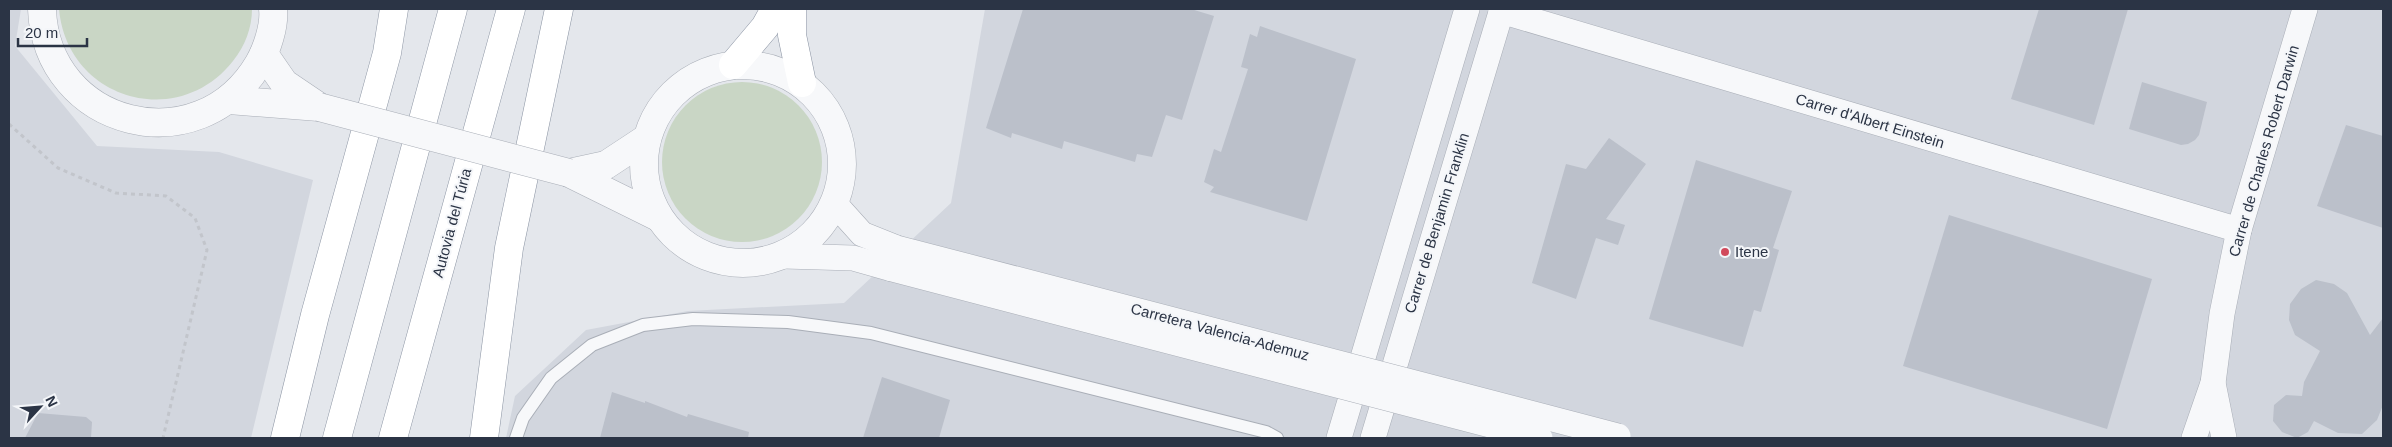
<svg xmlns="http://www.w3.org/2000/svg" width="2392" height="447" viewBox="0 0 2392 447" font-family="Arial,sans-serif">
<rect width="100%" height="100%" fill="#e4e7ec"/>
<g fill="#d2d6de">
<path d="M9,9H21L15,46L97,146L219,152L313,180L251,438H9Z"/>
<path d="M985,9H2383V438H506L515,396L586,330L688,311L844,303L951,203Z"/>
</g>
<g fill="#c9d6c5">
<path d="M59,9H252C252,28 245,46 233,61C177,132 67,99 59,9Z"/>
<circle cx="742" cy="162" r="80"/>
</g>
<g fill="#bbc0ca">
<path d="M1023,9H1191L1214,16L1182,120L1166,115L1152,157L1137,154L1135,162L1064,141L1062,149L1012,133L1011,138L986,128Z"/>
<path d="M2039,9H2128L2094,125L2011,99Z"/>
<path d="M1260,26L1356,59L1307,221L1210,192L1214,187L1204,182L1214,149L1221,152L1248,69L1241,67L1250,34L1257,37Z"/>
<path d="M2142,82L2207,102L2199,135L2195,140L2188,144L2181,145L2129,129Z"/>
<path d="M2346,125L2383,136V228L2317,206Z"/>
<path d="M1609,138L1646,164L1606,219L1625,225L1618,245L1596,238L1576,299L1532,283L1566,164L1586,169Z"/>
<path d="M1696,160L1792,191L1773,248L1779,250L1761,312L1754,310L1743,347L1649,319Z"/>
<path d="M1949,215L2152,279L2107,429L1903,366Z"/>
<path d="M2316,280L2334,284L2347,293L2370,335L2383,318V405L2377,420L2362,434L2338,433L2314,421L2308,432L2297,438L2282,432L2273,421L2274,405L2286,395L2302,396L2304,382L2320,351L2295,335L2289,320L2290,304L2301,289Z"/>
<path d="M882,377L950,400L939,438H863Z"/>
<path d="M612,392L645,403V401L687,417L688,414L749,432L748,438H600Z"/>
<path d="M38,413L86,417L92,422L91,438H25Z"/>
</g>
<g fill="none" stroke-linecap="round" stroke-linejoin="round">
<g stroke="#a9aeb7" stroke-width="14">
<path id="service" d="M516,438L523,418L551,378L592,345L643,325L693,319L788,322L871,333L1266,432L1277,438"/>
</g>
<g stroke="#a9aeb7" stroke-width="26">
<g id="minor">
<path d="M1501,11L2239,230"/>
<path d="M835,204L862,234L897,248"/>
<path d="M784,256L853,258L892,269"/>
<path d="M2213,383L2224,438"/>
<path d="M1339,438L1467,9"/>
<path d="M1373,438L1502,9"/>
<path d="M2194,438L2213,383L2222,314L2239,230L2305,9"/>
</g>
</g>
<g stroke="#a9aeb7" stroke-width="29">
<g id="tertiary">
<path d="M42,9C46,127 199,166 259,63C267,49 275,25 273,9"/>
<path d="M264,54L284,83L318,106"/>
<circle cx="743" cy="164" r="99"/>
<path d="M229,100L319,107"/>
<path d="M569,173L658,217"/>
<path d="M569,173L606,165L647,138"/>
</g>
</g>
<g stroke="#8b94a3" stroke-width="29">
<g id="motorway">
<path d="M792,9V35L802,83"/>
<path d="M733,65L765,27L775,9"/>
<path d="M285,438L315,315L387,53L394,9"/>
<path d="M337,438L453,9"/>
<path d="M393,438L511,9"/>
<path d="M484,438L509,248L559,9"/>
</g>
</g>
<path stroke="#c2c5cb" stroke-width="3" stroke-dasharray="4 4" stroke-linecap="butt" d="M9,124L58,168L116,193L166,196L195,218L207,250L163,438"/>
<use href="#service" stroke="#f7f8fa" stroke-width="12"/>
<use href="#minor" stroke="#f7f8fa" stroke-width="25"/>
<use href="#tertiary" stroke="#f7f8fa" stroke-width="28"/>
<use href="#motorway" stroke="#fff" stroke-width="28"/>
<g stroke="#a9aeb7" stroke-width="26" stroke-linecap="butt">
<g id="minor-bridge">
<path d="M897,248L1618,436"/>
<path d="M892,269L1540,438"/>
</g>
</g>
<g stroke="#a9aeb7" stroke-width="29" stroke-linecap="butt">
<path id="tertiary-bridge" d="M319,107L569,173"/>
</g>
<use href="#minor-bridge" stroke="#f7f8fa" stroke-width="25"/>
<use href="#tertiary-bridge" stroke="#f7f8fa" stroke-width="28"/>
</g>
<circle fill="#d1495b" stroke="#f4f6f9" stroke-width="2" cx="1725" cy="252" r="5"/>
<g text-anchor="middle" stroke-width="4" stroke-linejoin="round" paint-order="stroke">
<g font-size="15" fill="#2b3445" stroke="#f4f6f9">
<text transform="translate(1870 121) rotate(17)" y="5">Carrer d'Albert Einstein</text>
<text transform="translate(2264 151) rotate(-74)" y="5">Carrer de Charles Robert Darwin</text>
<text transform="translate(452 223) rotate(-75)" y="5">Autovia del Túria</text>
<text transform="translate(1437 223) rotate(-73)" y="5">Carrer de Benjamin Franklin</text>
<text transform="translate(1220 332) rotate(15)" y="5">Carretera Valencia-Ademuz</text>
</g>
<g font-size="15" fill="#2b3445" stroke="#f4f6f9" text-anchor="start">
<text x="1735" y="257">Itene</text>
</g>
</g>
<rect width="2392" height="447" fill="none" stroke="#2b3445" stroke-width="20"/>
<g transform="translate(40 407) rotate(64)" stroke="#f4f6f9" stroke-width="4" paint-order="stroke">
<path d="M0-4L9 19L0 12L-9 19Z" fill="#2b3445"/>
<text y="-8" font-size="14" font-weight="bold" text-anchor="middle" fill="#2b3445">N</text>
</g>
<path d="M18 38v8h69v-8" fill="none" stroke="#2b3445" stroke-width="2.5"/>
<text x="25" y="38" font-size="15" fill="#2b3445" stroke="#f4f6f9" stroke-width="4" paint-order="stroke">20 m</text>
</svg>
